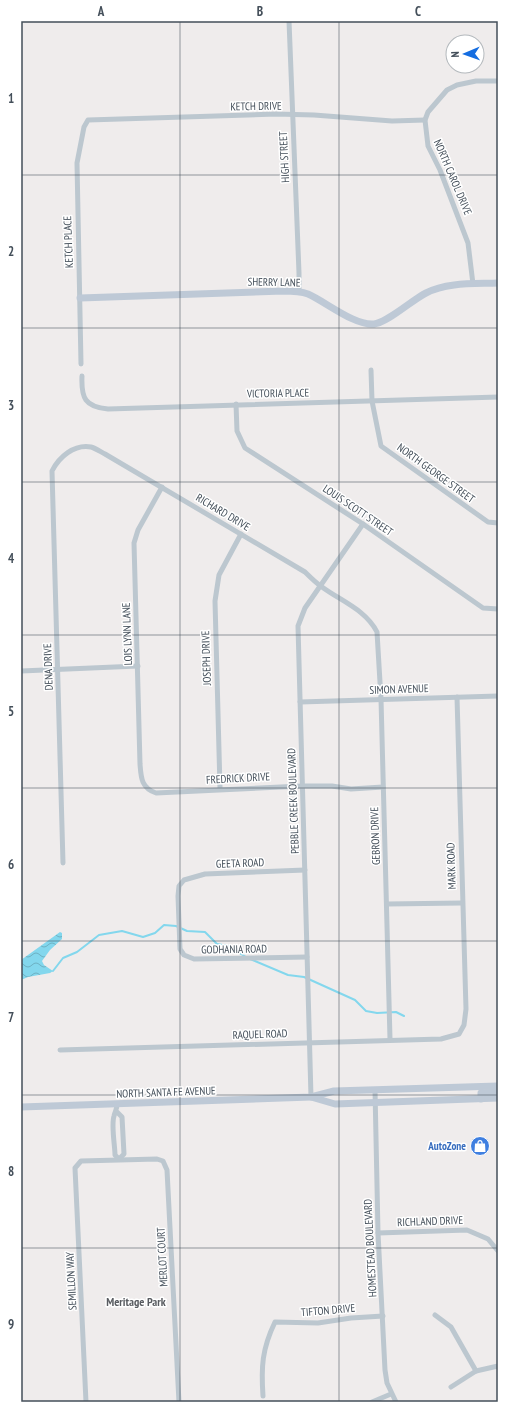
<svg xmlns="http://www.w3.org/2000/svg" width="519" height="1423" viewBox="0 0 519 1423" font-family="'PT Sans Narrow',sans-serif">
<defs>
<pattern id="water-waves" width="16" height="10" patternUnits="userSpaceOnUse"><rect width="16" height="10" fill="#83d7ed"/><path d="M0 5q4-4 8 0t8 0" fill="none" stroke="#6db1c3"/></pattern>
</defs>
<rect width="100%" height="100%" fill="#efecec"/>
<path fill="url(#water-waves)" d="M60,932L62,933V939L50,950L42,961L44,965L53,971L50,973L28,977L21,980V960Z"/>
<g fill="none" stroke-linecap="round" stroke-linejoin="round">
<g stroke="#83d7ed" stroke-width="2">
<path d="M250,959L288,975L304,977L355,1000L366,1011L377,1013L396,1012L404,1016"/>
<path d="M53,971L63,958L77,952L99,935L122,931L143,937L155,933L164,925L176,926L187,931L205,932L217,944L228,946L246,957"/>
</g>
<g stroke="#bcc7cf" stroke-width="5">
<path d="M289,21L299,273V292"/>
<path d="M473,284L468,243L440,170L428,146L425,120L428,112L447,90L457,85L476,81H498"/>
<path d="M81,364L77,163L84,127L88,120L276,114L314,115L392,121L425,120"/>
<path d="M371,370L372,401L381,446L488,522L498,523"/>
<path d="M82,376C81,398 85,407 108,409L498,397"/>
<path d="M236,404L237,431L245,448L363,524L483,608L498,609"/>
<path d="M162,487L138,530L134,543L140,764C141,777 141,788 156,793L302,786H332L351,789L383,787"/>
<path d="M21,671L138,666"/>
<path d="M300,702L498,696"/>
<path d="M220,788L215,601L219,575L241,534"/>
<path d="M63,863L52,471C59,457 74,444 91,447C95,448 101,452 105,454L305,572C310,577 316,583 322,587C341,601 366,610 377,632L381,699L390,1039"/>
<path d="M305,870L205,874L184,880L179,886L178,896L180,949L184,955L194,959L307,957"/>
<path d="M387,904L462,903"/>
<path d="M60,1050L441,1039L459,1034L464,1025L466,1009L457,697"/>
<path d="M375,1090L378,1233L385,1370L387,1383L396,1402"/>
<path d="M311,1097L298,626L305,608L363,524"/>
<path d="M117,1104C117,1110 115,1111 114,1116C111,1125 115,1146 115,1155L119,1159L124,1154L122,1117L117,1112"/>
<path d="M378,1233L467,1230L488,1239L498,1251"/>
<path d="M435,1315L451,1327L476,1371"/>
<path d="M451,1387L476,1371L498,1366"/>
<path d="M263,1396C261,1367 262,1349 275,1322L318,1323L351,1318L383,1316"/>
<path d="M86,1402L75,1168L81,1161L157,1159L163,1161L167,1170L179,1402"/>
<path d="M372,1402L391,1394"/>
</g>
<g stroke="#bec9d6" stroke-width="7">
<path d="M80,298L283,291C291,291 300,291 308,294C326,302 355,326 374,324C387,323 412,300 426,293C447,282 475,284 498,283"/>
<path d="M311,1097L335,1104L498,1098"/>
<path d="M481,1099V1093L498,1092"/>
<path d="M21,1107L311,1097L334,1091L498,1086"/>
</g>
</g>
<path fill="none" stroke="#444f5a" stroke-width="1" stroke-opacity="0.55" d="M180,21V1402M339,21V1402M21,175H498M21,328H498M21,482H498M21,635H498M21,788H498M21,941H498M21,1095H498M21,1248H498"/>
<defs>
<g id="shop-disc" transform="scale(1)"><circle r="9.5" fill="#3f7fe0" stroke="#fff"/><path d="M-5-2.5h2.3a2.7 3.5 0 0 1 5.4 0H5L5.5 6h-11ZM-1.5-2.5h3a1.5 2.3 0 0 0-3 0Z" fill="#fff"/></g>
</defs>
<g fill-rule="evenodd">
<use href="#shop-disc" x="480" y="1146"/>
</g>
<g text-anchor="middle" stroke-width="3" stroke-linejoin="round" paint-order="stroke">
<g font-size="11" fill="#444f5a" stroke="#fff">
<text transform="translate(256 106) rotate(-1)" y="4">KETCH DRIVE</text>
<text transform="translate(284 157) rotate(-93)" y="4">HIGH STREET</text>
<text transform="translate(453 177) rotate(67)" y="4">NORTH CAROL DRIVE</text>
<text transform="translate(68 242) rotate(-92)" y="4">KETCH PLACE</text>
<text transform="translate(274 282) rotate(1)" y="4">SHERRY LANE</text>
<text transform="translate(278 393) rotate(-1)" y="4">VICTORIA PLACE</text>
<text transform="translate(436 473) rotate(36)" y="4">NORTH GEORGE STREET</text>
<text transform="translate(358 510) rotate(34)" y="4">LOUIS SCOTT STREET</text>
<text transform="translate(223 512) rotate(31)" y="4">RICHARD DRIVE</text>
<text transform="translate(127 634) rotate(-92)" y="4">LOIS LYNN LANE</text>
<text transform="translate(206 658) rotate(-92)" y="4">JOSEPH DRIVE</text>
<text transform="translate(48 667) rotate(-92)" y="4">DENA DRIVE</text>
<text transform="translate(399 689) rotate(-2)" y="4">SIMON AVENUE</text>
<text transform="translate(238 778) rotate(-3)" y="4">FREDRICK DRIVE</text>
<text transform="translate(293 801) rotate(-92)" y="4">PEBBLE CREEK BOULEVARD</text>
<text transform="translate(375 836) rotate(-92)" y="4">GEBRON DRIVE</text>
<text transform="translate(240 863) rotate(-2)" y="4">GEETA ROAD</text>
<text transform="translate(451 866) rotate(-92)" y="4">MARK ROAD</text>
<text transform="translate(234 949) rotate(-1)" y="4">GODHANIA ROAD</text>
<text transform="translate(260 1034) rotate(-2)" y="4">RAQUEL ROAD</text>
<text transform="translate(166 1092) rotate(-2)" y="4">NORTH SANTA FE AVENUE</text>
<text transform="translate(430 1221) rotate(-2)" y="4">RICHLAND DRIVE</text>
<text transform="translate(370 1248) rotate(-93)" y="4">HOMESTEAD BOULEVARD</text>
<text transform="translate(162 1257) rotate(-93)" y="4">MERLOT COURT</text>
<text transform="translate(71 1281) rotate(-93)" y="4">SEMILLON WAY</text>
<text transform="translate(328 1310) rotate(-5)" y="4">TIFTON DRIVE</text>
</g>
<g font-size="11" font-weight="bold" fill="#366cbe" stroke="#fff" text-anchor="end">
<text x="466" y="1150">AutoZone</text>
</g>
<g font-size="12" font-weight="bold" fill="#595c61" stroke="#fff">
<text x="136" y="1306">Meritage Park</text>
</g>
</g>
<rect width="519" height="1423" fill="none" stroke="#ffffff" stroke-width="44"/>
<g transform="translate(465 54) rotate(268)"><circle r="19" fill="#ffffff" stroke="#b4b9bd"/>
<path d="M0-3L7 15L0 10L-7 15Z" fill="#146de1"/>
<text y="-6" font-size="11" font-weight="bold" text-anchor="middle" fill="#444f5a">N</text>
</g>
<rect x="22" y="22" width="475" height="1379" fill="none" stroke="#444f5a" stroke-width="1.5"/>
<g font-size="13" text-anchor="middle" font-weight="bold" fill="#444f5a">
<text x="101" y="16">A</text>
<text x="260" y="16">B</text>
<text x="418" y="16">C</text>
<text x="11" y="103">1</text>
<text x="11" y="256">2</text>
<text x="11" y="410">3</text>
<text x="11" y="563">4</text>
<text x="11" y="716">5</text>
<text x="11" y="869">6</text>
<text x="11" y="1022">7</text>
<text x="11" y="1176">8</text>
<text x="11" y="1329">9</text>
</g>
</svg>
